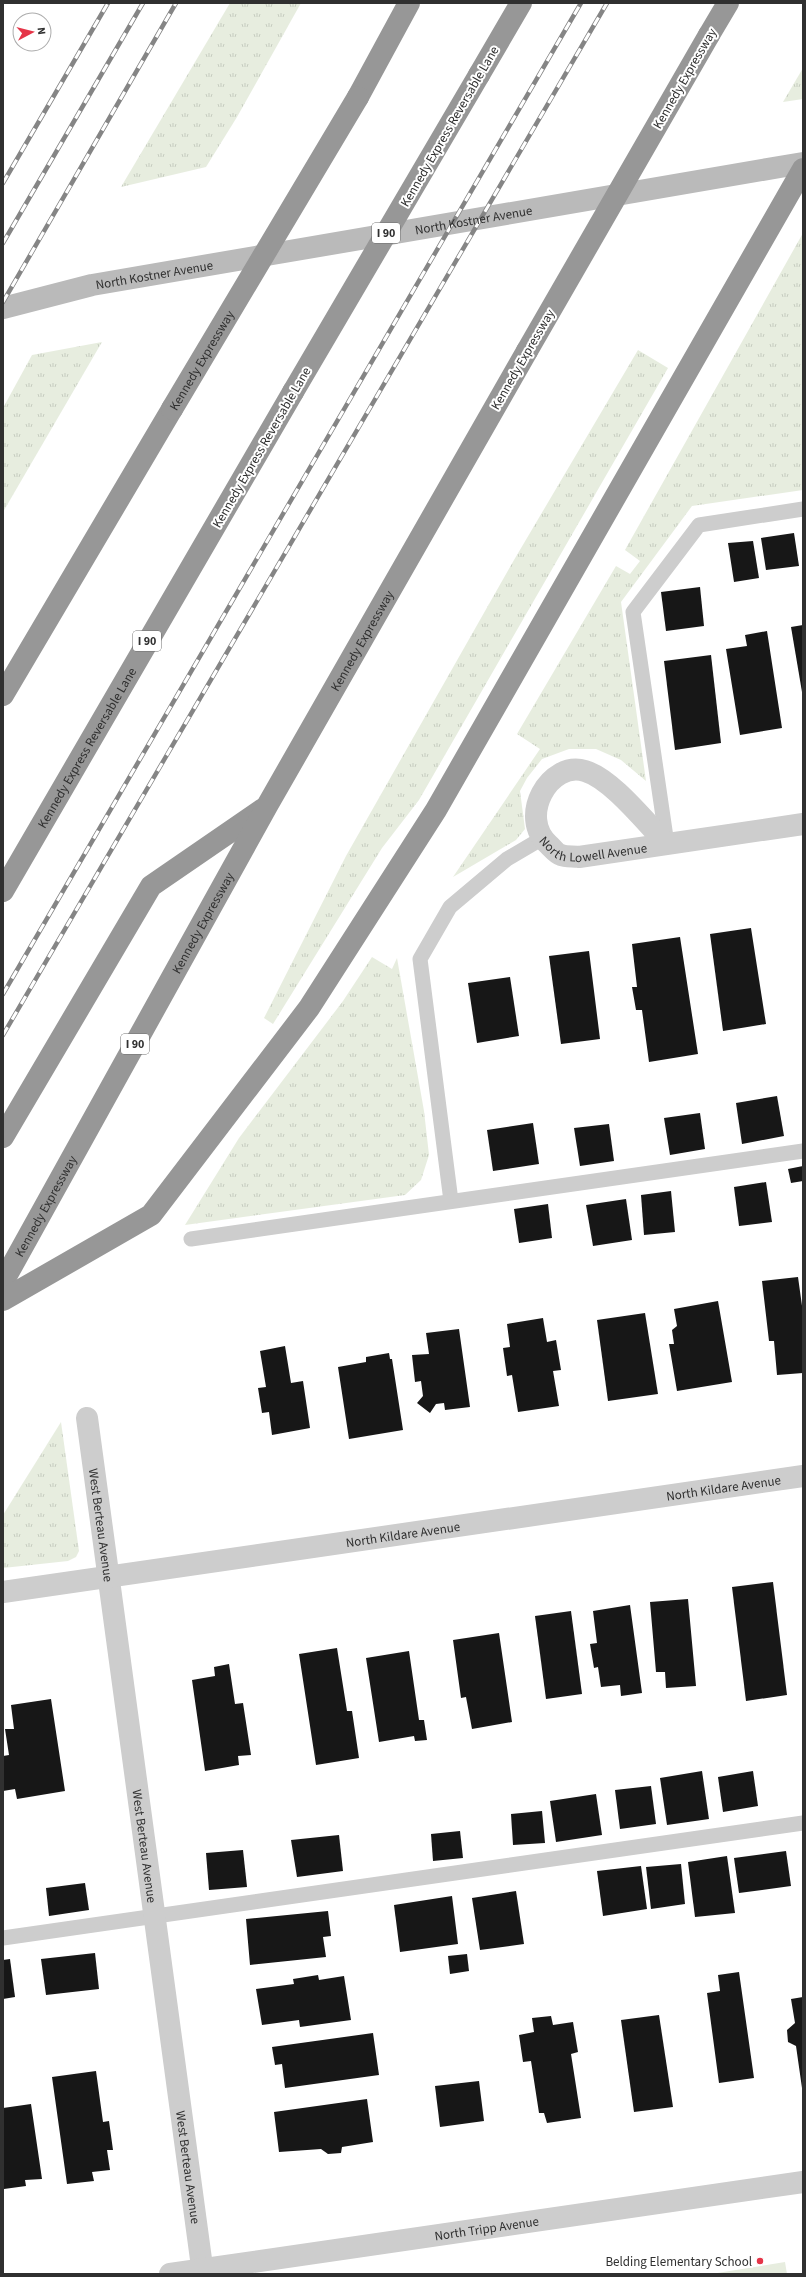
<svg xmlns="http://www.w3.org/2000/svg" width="806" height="2277" viewBox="0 0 806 2277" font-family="'Source Sans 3',sans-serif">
<defs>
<pattern id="grass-tufts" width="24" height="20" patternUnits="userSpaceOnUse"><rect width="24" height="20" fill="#e7eddf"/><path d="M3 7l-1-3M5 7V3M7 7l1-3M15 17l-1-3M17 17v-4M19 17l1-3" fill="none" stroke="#c6ccc0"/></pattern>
</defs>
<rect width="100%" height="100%" fill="#fff"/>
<g fill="url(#grass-tufts)">
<path d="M230,3H301L237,117L206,167L121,187Z"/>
<path d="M803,68V99L783,102Z"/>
<path d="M803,233V490L692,506L621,602L646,781L621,760L596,749H569L542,759L527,778L520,791L525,829L516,840L453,877L540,749L517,734L616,566L630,574L640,561L625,550Z"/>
<path d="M102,342L3,512V408L32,355Z"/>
<path d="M638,350L668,368L419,800L382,848L273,1024L264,1018L346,856L514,560Z"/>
<path d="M372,957L392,969L397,958L424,1111L429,1155L421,1180L405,1195L185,1225L239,1138L343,1001Z"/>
<path d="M61,1422L79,1551L76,1557L68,1561L3,1568V1515Z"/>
</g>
<path fill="#e7eddf" d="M785,2262L787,2274H711Z"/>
<g fill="#171717">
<path d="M794,533L799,566L766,570L761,538Z"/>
<path d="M753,541L759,578L734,582L728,543Z"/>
<path d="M700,587L704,626L666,631L661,592Z"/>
<path d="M803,625V691L802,692L791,627Z"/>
<path d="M767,631L782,728L740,735L726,649L747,646L745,635Z"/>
<path d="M711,655L721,743L675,750L664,661Z"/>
<path d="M751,928L766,1024L723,1031L710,934Z"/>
<path d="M680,937L698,1054L649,1062L642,1010H636L632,987H637L632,944Z"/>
<path d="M589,951L600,1039L561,1044L549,956Z"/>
<path d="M510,977L519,1036L477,1043L468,983Z"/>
<path d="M777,1096L784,1136L742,1144L736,1103Z"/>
<path d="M700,1113L705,1149L670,1155L664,1118Z"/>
<path d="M533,1123L539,1164L493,1171L487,1130Z"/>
<path d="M609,1124L614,1161L580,1166L574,1128Z"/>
<path d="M803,1166V1181L791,1183L788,1169Z"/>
<path d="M766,1182L772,1222L739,1226L734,1187Z"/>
<path d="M671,1191L675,1232L644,1235L641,1195Z"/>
<path d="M626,1199L632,1240L593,1246L586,1205Z"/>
<path d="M548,1204L552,1238L519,1243L514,1209Z"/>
<path d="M798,1277L803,1313V1373L777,1375L774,1341H769L762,1281Z"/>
<path d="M718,1301L732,1382L677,1391L669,1344H674L672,1330L677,1326L674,1309Z"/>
<path d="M645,1313L658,1394L608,1401L597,1320Z"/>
<path d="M543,1318L547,1342L556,1340L561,1370L553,1371L559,1406L518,1412L512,1375L507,1376L503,1348L510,1347L507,1324Z"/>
<path d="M459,1329L470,1407L445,1410L444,1403L436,1404L430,1413L417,1403L423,1396L421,1381L415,1382L412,1355L429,1354L426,1333Z"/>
<path d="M285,1346L291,1383L303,1381L310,1428L272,1435L269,1412L262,1413L258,1388L266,1387L260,1351Z"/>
<path d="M389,1353L390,1359H392L403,1430L349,1439L338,1367L366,1362V1357Z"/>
<path d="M773,1582L787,1695L746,1701L732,1587Z"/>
<path d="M688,1599L696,1686L666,1688L665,1672H656L650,1602Z"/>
<path d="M630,1605L642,1693L621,1696L620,1685L601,1687L598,1667L594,1668L590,1644L597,1643L593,1611Z"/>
<path d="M571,1611L582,1694L546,1699L535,1616Z"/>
<path d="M499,1633L512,1722L472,1729L466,1697L461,1698L453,1640Z"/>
<path d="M337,1648L347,1711H352L359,1758L316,1765L299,1654Z"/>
<path d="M409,1651L419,1720H424L427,1740L415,1741L414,1736L379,1742L366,1658Z"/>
<path d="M229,1664L235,1704L243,1703L251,1755L238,1756L239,1765L205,1771L192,1680L215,1676L214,1667Z"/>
<path d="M51,1699L65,1791L17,1799L15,1789L3,1791V1756L9,1755L5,1729H14L11,1705Z"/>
<path d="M702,1771L709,1819L667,1825L660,1778Z"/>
<path d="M753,1771L758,1806L723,1812L718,1777Z"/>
<path d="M651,1786L656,1824L620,1829L615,1790Z"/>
<path d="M596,1794L602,1835L556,1842L550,1801Z"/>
<path d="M542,1811L545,1843L513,1845L511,1814Z"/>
<path d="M460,1831L463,1858L433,1861L431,1834Z"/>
<path d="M339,1835L343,1871L297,1877L291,1840Z"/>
<path d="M243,1850L247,1887L209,1890L206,1853Z"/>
<path d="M786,1851L791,1886L739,1893L734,1858Z"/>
<path d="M727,1856L735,1913L695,1917L688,1862Z"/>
<path d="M681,1864L685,1904L651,1909L646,1867Z"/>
<path d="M641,1866L647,1909L603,1916L597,1871Z"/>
<path d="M85,1883L89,1910L49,1916L46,1888Z"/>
<path d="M516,1891L524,1944L480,1950L472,1898Z"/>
<path d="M452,1896L458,1944L400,1952L394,1905Z"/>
<path d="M328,1911L331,1936L323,1937L326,1957L250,1965L246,1919Z"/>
<path d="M95,1953L99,1989L46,1995L41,1959Z"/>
<path d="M467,1954L469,1971L450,1974L448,1956Z"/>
<path d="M10,1959L15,1997L3,1999V1960Z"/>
<path d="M739,1972L754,2078L719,2083L707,1993L720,1991L718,1975Z"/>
<path d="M318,1975L319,1980L344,1976L351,2020L300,2027L299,2020L262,2025L256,1989L294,1984L293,1979Z"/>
<path d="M803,1997V2088H802L796,2046L788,2042L787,2030L795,2023L791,1999Z"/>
<path d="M659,2015L673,2107L634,2112L621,2020Z"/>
<path d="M551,2016L553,2025L573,2022L578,2052L571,2054L581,2118L547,2123L544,2113H539L531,2061L523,2062L519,2035L534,2032L532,2018Z"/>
<path d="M373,2033L379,2075L285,2088L282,2064L275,2065L272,2047Z"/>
<path d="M96,2071L103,2122L109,2121L113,2150H107L110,2170L92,2172L94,2181L67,2184L52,2077Z"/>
<path d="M479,2081L484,2121L440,2127L435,2086Z"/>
<path d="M367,2099L373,2142L342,2147L341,2153L328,2154L321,2149L279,2152L274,2112Z"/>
<path d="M31,2104L42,2179L25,2180L26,2186L4,2189L3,2108Z"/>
</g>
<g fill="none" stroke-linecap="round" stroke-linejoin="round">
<g stroke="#cdcdcd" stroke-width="15">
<path d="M667,844L633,612L699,525L803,509"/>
<path d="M451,1201L420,959L450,907L507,859L541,839"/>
<path d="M191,1239L803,1151"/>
<path d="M3,1938L803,1823"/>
</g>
<g stroke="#cdcdcd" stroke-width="22">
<path id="s1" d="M667,844C646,823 612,779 585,771C550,760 517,817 549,845C552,848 557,854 561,855C566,857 574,856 579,857L803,824"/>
<path id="s2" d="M87,1418L203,2274"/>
<path id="s3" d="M3,1592L803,1476"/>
<path id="s4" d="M170,2274L803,2182"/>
</g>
<path stroke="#bababa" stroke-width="22" id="s5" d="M3,308L92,285L803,163"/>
<g stroke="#979797" stroke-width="22">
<path d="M709,35L728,3"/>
<path d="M479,75L521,3"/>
<path d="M358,97L409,3"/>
<path d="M3,695L172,409"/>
<path id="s6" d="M3,891L293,392"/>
<path d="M3,1137L151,886L263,809"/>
<path id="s7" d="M3,1282L267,806L527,351"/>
<path d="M3,1300L151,1215L309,1008L436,810L803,169"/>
</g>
<g stroke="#858585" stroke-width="4.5">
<g id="rail">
<path d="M3,183L108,3"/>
<path d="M3,243L143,3"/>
<path d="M3,302L176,3"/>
<path d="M3,994L581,3"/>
<path d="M3,1035L607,3"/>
</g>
</g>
<use href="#rail" stroke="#fff" stroke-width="3" stroke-dasharray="9" stroke-linecap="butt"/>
<g stroke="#979797" stroke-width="22">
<path d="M527,351L709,35"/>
<path d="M293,392L479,75"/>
<path id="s8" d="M172,409L358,97"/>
</g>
</g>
<circle fill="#e53548" stroke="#fff" stroke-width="1.5" cx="760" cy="2261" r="4"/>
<g text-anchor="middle" stroke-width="4" stroke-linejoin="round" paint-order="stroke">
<g fill="#fff" stroke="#6e6e6e" stroke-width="1">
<rect x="372" y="223" width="28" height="20" rx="3"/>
<rect x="133" y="631" width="28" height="20" rx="3"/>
<rect x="121" y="1034" width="28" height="20" rx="3"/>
</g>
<g font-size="12" font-weight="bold" fill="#303030">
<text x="386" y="237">I 90</text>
<text x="147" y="645">I 90</text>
<text x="135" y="1048">I 90</text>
</g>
<g font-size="13" fill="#303030" stroke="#fff">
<text transform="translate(684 78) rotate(-60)" y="5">Kennedy Expressway</text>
<text transform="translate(449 126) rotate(-60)" y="5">Kennedy Express Reversable Lane</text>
<text dy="5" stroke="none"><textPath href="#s5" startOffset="479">North Kostner Avenue</textPath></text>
<text dy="5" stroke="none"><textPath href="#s5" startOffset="155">North Kostner Avenue</textPath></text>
<text transform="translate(522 359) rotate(-60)" y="5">Kennedy Expressway</text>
<text dy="5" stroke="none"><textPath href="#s8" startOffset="57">Kennedy Expressway</textPath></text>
<text transform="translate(261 447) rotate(-60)" y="5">Kennedy Express Reversable Lane</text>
<text dy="5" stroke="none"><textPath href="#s7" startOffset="735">Kennedy Expressway</textPath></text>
<text dy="5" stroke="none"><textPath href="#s6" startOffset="166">Kennedy Express Reversable Lane</textPath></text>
<text dy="5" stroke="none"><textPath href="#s1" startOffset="266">North Lowell Avenue</textPath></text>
<text dy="5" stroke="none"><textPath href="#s7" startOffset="411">Kennedy Expressway</textPath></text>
<text dy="5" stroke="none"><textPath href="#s7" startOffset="87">Kennedy Expressway</textPath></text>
<text dy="5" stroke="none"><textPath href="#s3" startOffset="728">North Kildare Avenue</textPath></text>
<text dy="5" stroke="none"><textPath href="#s2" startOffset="108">West Berteau Avenue</textPath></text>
<text dy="5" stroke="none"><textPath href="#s3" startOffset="404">North Kildare Avenue</textPath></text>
<text dy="5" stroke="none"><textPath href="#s2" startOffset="432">West Berteau Avenue</textPath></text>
<text dy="5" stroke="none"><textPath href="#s2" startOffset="756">West Berteau Avenue</textPath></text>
<text dy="5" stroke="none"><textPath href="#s4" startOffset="320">North Tripp Avenue</textPath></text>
</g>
<g font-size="13" fill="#303030" stroke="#fff" text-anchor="end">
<text x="752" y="2266">Belding Elementary School</text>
</g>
</g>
<rect width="806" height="2277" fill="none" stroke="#303030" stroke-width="8"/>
<g transform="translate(32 32) rotate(83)"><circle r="19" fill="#ffffff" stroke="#acacac"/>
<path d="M0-3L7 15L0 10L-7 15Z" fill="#e53548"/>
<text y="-6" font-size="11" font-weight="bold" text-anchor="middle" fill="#303030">N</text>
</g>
</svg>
